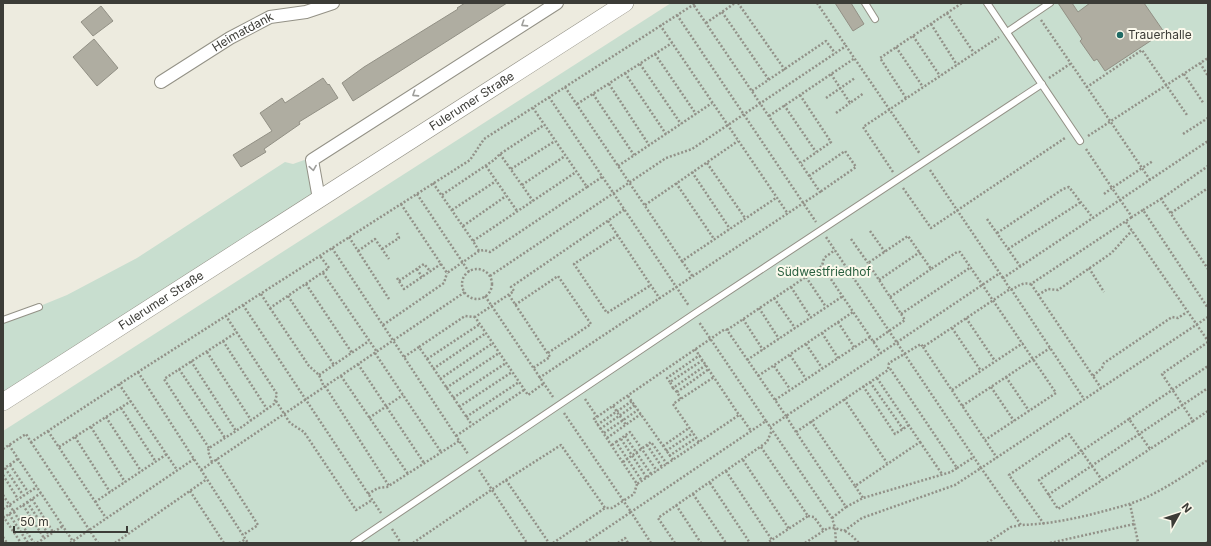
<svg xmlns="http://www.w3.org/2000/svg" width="1211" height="546" viewBox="0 0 1211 546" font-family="Inter,sans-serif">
<rect width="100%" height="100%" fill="#edebdf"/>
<g fill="#c8decf">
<path d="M671,3H1208V543H3V431Z"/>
<path d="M310,158L316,194L3,392V321L67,295L137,258L285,162L293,164Z"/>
</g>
<g fill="#afada1" stroke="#929085">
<path d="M465,3H507L353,101L342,83L364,67L458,9L457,8Z"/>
<path d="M835,3H851L864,24L853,31Z"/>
<path d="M1058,3H1072L1078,12L1090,3H1144L1164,32L1105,71L1097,59L1094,61L1080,41L1082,39Z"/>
<path d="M101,6L113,21L93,36L81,22Z"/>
<path d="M94,39L118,68L97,86L73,57Z"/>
<path d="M323,78L328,85L329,84L338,98L299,122L300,124L264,149L266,152L241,167L233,155L272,131L260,113L282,98L285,103Z"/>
</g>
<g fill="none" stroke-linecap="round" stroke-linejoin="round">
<g stroke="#939186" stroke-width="8">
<g id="service">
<path d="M865,3L875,19"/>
<path d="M987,3L1080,141"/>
<path d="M1007,32L1050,3"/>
<path d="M3,320L39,307"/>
<path d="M354,543L694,314L1042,84"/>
</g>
</g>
<g stroke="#939186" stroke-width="14">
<g id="minor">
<path id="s1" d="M161,82L230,38L270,17L306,12L333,3"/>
<path d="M319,199L312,160L557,3"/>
</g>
</g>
<g stroke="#939186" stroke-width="18">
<g id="secondary">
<path id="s2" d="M3,402L625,3"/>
</g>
</g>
<g stroke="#929188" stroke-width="2.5" stroke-dasharray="2 2" stroke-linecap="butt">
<path d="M738,3L785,70"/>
<path d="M817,3L846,46"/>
<path d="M722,12L769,80"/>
<path d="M947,13L974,53"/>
<path d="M677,15L816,222"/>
<path d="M1041,20L1087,87"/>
<path d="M706,23L735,3"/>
<path d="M931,24L957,65"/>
<path d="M660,25L788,214"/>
<path d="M913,36L940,76"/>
<path d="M896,47L923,87"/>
<path d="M655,54L696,114"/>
<path d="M1200,63L1208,76"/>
<path d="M640,64L681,124"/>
<path d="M625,73L666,134"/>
<path d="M831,74L850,103L864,93"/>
<path d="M1184,74L1204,104"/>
<path d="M1049,78L1070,64"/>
<path d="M609,84L649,145"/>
<path d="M565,87L682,261L776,198"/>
<path d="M752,91L826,41L835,53"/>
<path d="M593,94L634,155"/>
<path d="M800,95L831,142L801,163"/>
<path d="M549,97L689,306"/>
<path d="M826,98L855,78"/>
<path d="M906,98L880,58L962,3"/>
<path d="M577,104L672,43"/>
<path d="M784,105L816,152"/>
<path d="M836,113L850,103"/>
<path d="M769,116L855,58"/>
<path d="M1183,134L1208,118"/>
<path d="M1088,136L1208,58"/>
<path d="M1086,149L1112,188L1142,168L1087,87L1142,50L1187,115"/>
<path d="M500,154L533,201"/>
<path d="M707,163L745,218"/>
<path d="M486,166L517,211"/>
<path d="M618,166L712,103"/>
<path d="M511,169L555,141"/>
<path d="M930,170L1003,278"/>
<path d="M692,172L730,229"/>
<path d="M893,172L863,127L999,37"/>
<path d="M809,176L845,151L856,167L820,192"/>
<path d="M1150,180L1142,168L1153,161"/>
<path d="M433,183L473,241L479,251"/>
<path d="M676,183L714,239"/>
<path d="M522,185L565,156"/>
<path d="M587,187L602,177"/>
<path d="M903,188L931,228L1065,138"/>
<path d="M417,194L469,272"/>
<path d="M1104,194L1112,188L1132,217L1143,210L1208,308"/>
<path d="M442,195L494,160L500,154L544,125"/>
<path d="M1161,199L1208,166"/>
<path d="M401,204L447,273L479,251L484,250L490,252L587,187L533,108"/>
<path d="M645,205L738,141"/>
<path d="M452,210L496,181"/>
<path d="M1143,210L1161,199L1208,269"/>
<path d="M1171,213L1208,188"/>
<path d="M987,219L1020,266"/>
<path d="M608,221L660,299"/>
<path d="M1126,222L1208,341"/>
<path d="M463,226L506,196"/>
<path d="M870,231L885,252"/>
<path d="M997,233L1063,189L1069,187L1093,218"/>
<path d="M618,235L574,264L607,313L651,285"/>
<path d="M349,237L389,299"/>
<path d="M851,239L868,263"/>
<path d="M473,241L576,172"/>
<path d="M332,248L468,454"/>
<path d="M382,249L399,238L397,233"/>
<path d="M1008,249L1081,202"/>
<path d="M358,251L375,239L389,259"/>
<path d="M682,261L693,277"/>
<path d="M822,266L881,353L1000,273"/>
<path d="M1089,268L1104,292"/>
<path d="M417,269L422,277"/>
<circle cx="477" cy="284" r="15"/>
<path d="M323,273L377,352"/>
<path d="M490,276L666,158L692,149L846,46L920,154"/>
<path d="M806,277L826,307"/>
<path d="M397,278L404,289L441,264"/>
<path d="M879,280L920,252"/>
<path d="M399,281L424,264L430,271"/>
<path d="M306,284L352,353"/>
<path d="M1031,284L1101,388"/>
<path d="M791,287L811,318"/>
<path d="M1011,289L1084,399"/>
<path d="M1011,290C1018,286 1023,282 1031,284L1132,217"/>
<path d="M261,294L270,308L329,268L320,256"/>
<path d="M509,295L550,357L533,368"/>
<path d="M1038,295L1048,289L1058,290L1110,254C1118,247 1124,238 1132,231"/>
<path d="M288,296L334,365"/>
<path d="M485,296L553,397"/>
<path d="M890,297L931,269"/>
<path d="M774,298L795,328"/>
<path d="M243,305L381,513"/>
<path d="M515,305L558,276L591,324L548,353"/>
<path d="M270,308L309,366L319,375L324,387"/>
<path d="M759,308L779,339"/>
<path d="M901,314L971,267"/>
<path d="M1208,317L981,468L1021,525C1051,524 1079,518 1108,510C1123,506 1138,502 1151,495C1171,485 1190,472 1208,460"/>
<path d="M966,318L995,361"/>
<path d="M743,319L763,350"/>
<path d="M838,322L854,347"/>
<path d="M383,325L444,283L447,273"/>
<path d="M952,328L981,371"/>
<path d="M727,330L822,266L824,258L835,250"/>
<path d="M822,333L838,358"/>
<path d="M223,341L267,409"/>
<path d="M873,342L905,320L868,263L908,236L931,269L957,252H960L1056,393L985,440"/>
<path d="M1208,342L1162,374L1193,421L1208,411"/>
<path d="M806,344L822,368"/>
<path d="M419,347L465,316L475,317"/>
<path d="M923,347L997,458"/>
<path d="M695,349L739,415L637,484L594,419C637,389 681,359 725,329L727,330L786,416L770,427"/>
<path d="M207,352L251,420"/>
<path d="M375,353L441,452"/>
<path d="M790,355L806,379"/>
<path d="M404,357L419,347L472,425"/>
<path d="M427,359L480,324"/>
<path d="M747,360L843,296"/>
<path d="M191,361L236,431"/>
<path d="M358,364L424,463"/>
<path d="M774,366L790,389"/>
<path d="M179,369L225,438"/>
<path d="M433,369L486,333"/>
<path d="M138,372L248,543"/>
<path d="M319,375L369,341"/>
<path d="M341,376L408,474"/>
<path d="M758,376L853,312"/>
<path d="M1093,376L1102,368L1104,363L1172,317L1178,318L1187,312"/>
<path d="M1006,377L1029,411"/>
<path d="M539,378L820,192L693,4"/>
<path d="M440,379L493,343"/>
<path d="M670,382L667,378L700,355"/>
<path d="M870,382L903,429"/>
<path d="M119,384L177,470"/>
<path d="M543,384L528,395L475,317L514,291L511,287L625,209"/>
<path d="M325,386L389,486"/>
<path d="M863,386L895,434L909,425"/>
<path d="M991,387L1014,421"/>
<path d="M446,388L499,353"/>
<path d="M673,388L670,382L703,360"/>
<path d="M952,390L1023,343"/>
<path d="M677,392L673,388L706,365"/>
<path d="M628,396L673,460"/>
<path d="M453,398L506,363"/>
<path d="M585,399L597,417"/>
<path d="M681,399L677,392L709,369"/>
<path d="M844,399L887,463"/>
<path d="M775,400L870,337"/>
<path d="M276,401L290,423L304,432L356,510L372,500"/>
<path d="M613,406L626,425"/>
<path d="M962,406L1050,348"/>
<path d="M459,407L512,372"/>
<path d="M121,408L156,462"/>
<path d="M564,413L631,512L585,543"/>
<path d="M740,415L751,431"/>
<path d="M106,417L141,471"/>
<path d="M466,417L519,382"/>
<path d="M369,418L403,395"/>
<path d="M1129,419L1039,480L1058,509L1150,449"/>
<path d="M766,421L832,518L835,528L836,543"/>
<path d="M811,421L855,486L920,442L877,378"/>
<path d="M1193,421L1150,449L1129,419L1208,366"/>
<path d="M597,425L632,401"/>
<path d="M91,427L125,482"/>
<path d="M600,429L635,405"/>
<path d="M48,431L106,518"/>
<path d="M796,432L786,416L881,353"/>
<path d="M604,433L638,410"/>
<path d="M456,436L524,390"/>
<path d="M625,436L651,474"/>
<path d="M75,437L110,492"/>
<path d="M607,438L641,414"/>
<path d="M621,439L647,478"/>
<path d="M31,442L98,543"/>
<path d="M616,442L630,432L657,471"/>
<path d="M699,442L673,404L714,377"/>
<path d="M920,442L942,474"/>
<path d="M9,445L74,543"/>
<path d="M612,445L616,442L642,481"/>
<path d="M647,445L662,467"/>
<path d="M663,446L689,428"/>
<path d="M59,447L131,401"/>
<path d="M761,447L808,516L767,543"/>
<path d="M209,448L164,379L237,332"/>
<path d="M3,449L26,434L31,442L138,372L470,160L484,139L696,3"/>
<path d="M666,451L693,433"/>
<path d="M669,456L696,438"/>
<path d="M216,459L258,525L243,535"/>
<path d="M743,460L789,529"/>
<path d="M212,462L208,451L209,448L236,431L274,404L277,394L226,316"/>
<path d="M623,462L651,442L667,464"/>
<path d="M10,465L28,492"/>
<path d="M5,468L23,495"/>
<path d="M957,468L974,457"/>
<path d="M3,469L18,459"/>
<path d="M201,470L465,292"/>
<path d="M479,470L527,543"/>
<path d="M726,471L772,540"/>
<path d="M3,475L18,499"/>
<path d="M506,480L549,543"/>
<path d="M710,483L750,543"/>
<path d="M855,486L863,498"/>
<path d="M190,491L224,543"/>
<path d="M368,494L378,488L387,487L459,441"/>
<path d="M693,494L726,543"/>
<path d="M3,495L34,543"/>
<path d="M1048,495L1208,388"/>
<path d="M32,499L53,532"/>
<path d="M27,502L49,535"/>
<path d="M95,502L167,454"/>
<path d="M1130,504L1138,542L1136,543"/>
<path d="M23,505L44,538"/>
<path d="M676,505L701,543"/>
<path d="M846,507L863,498L951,472L957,468L889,367"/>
<path d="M3,509L37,487"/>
<path d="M9,514L28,543"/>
<path d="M3,516L21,543"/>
<path d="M808,516L814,517L824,531"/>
<path d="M3,518L41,493"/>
<path d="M832,518L846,507L796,432L888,370L889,363L921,344L923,347L1010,289L1003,278L1208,141"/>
<path d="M1044,524L1009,475L1069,434L1102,480"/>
<path d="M392,529L401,543"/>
<path d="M845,531L851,535L859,543"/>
<path d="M3,537L7,543"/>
<path d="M37,543L63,526"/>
<path d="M70,543L194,459"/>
<path d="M115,543L207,479"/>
<path d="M239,543L246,539"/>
<path d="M413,543L506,480L561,445L605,508H612L634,494L637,484"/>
<path d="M553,543L605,508"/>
<path d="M618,543L625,538L628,543"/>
<path d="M651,543L631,512L766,421L699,322"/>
<path d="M675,543L658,518L767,442L772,430"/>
<path d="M805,543L828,528H835L844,531L862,518L955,485L981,468L826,237"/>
<path d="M987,543L1011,527L1021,525"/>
<path d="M1050,543L1134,524"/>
<path d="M1206,543L1208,542"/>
</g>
<use href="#service" stroke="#fff" stroke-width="6"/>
<use href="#minor" stroke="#fff" stroke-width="12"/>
<use href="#secondary" stroke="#fff" stroke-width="17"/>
</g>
<defs><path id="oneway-chevron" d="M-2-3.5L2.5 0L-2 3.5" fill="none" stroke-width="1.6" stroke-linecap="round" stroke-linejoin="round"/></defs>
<g stroke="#9e9e9b">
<use href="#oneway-chevron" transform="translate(524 24) rotate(147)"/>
<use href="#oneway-chevron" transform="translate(415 94) rotate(147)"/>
<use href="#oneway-chevron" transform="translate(313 168) rotate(81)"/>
</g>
<circle fill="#206b65" stroke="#fbf9ec" stroke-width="1.5" cx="1120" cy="35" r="4"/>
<g text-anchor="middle" stroke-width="4" stroke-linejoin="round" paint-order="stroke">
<g font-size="12" fill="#3c3c37" stroke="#fbf9ec">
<text dy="4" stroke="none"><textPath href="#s1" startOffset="96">Heimatdank</textPath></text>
<text dy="4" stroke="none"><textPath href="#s2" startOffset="557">Fulerumer Straße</textPath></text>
<text dy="4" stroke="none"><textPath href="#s2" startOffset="188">Fulerumer Straße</textPath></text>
</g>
<g font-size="12" fill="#3c3c37" stroke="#fbf9ec" text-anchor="start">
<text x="1128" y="39">Trauerhalle</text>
</g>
<g font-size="12" fill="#2a6040" stroke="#fbf9ec">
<text x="824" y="276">Südwestfriedhof</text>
</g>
</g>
<rect width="1211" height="546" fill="none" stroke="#3c3c37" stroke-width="8"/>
<g transform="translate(1179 514) rotate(51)" stroke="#fbf9ec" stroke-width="3" paint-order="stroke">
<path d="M0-3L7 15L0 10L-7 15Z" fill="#3c3c37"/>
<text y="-6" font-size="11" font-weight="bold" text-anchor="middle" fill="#3c3c37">N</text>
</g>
<path d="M14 526v6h113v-6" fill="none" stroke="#3c3c37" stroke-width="2"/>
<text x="20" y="526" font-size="12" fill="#3c3c37" stroke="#fbf9ec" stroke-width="3" paint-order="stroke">50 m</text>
</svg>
